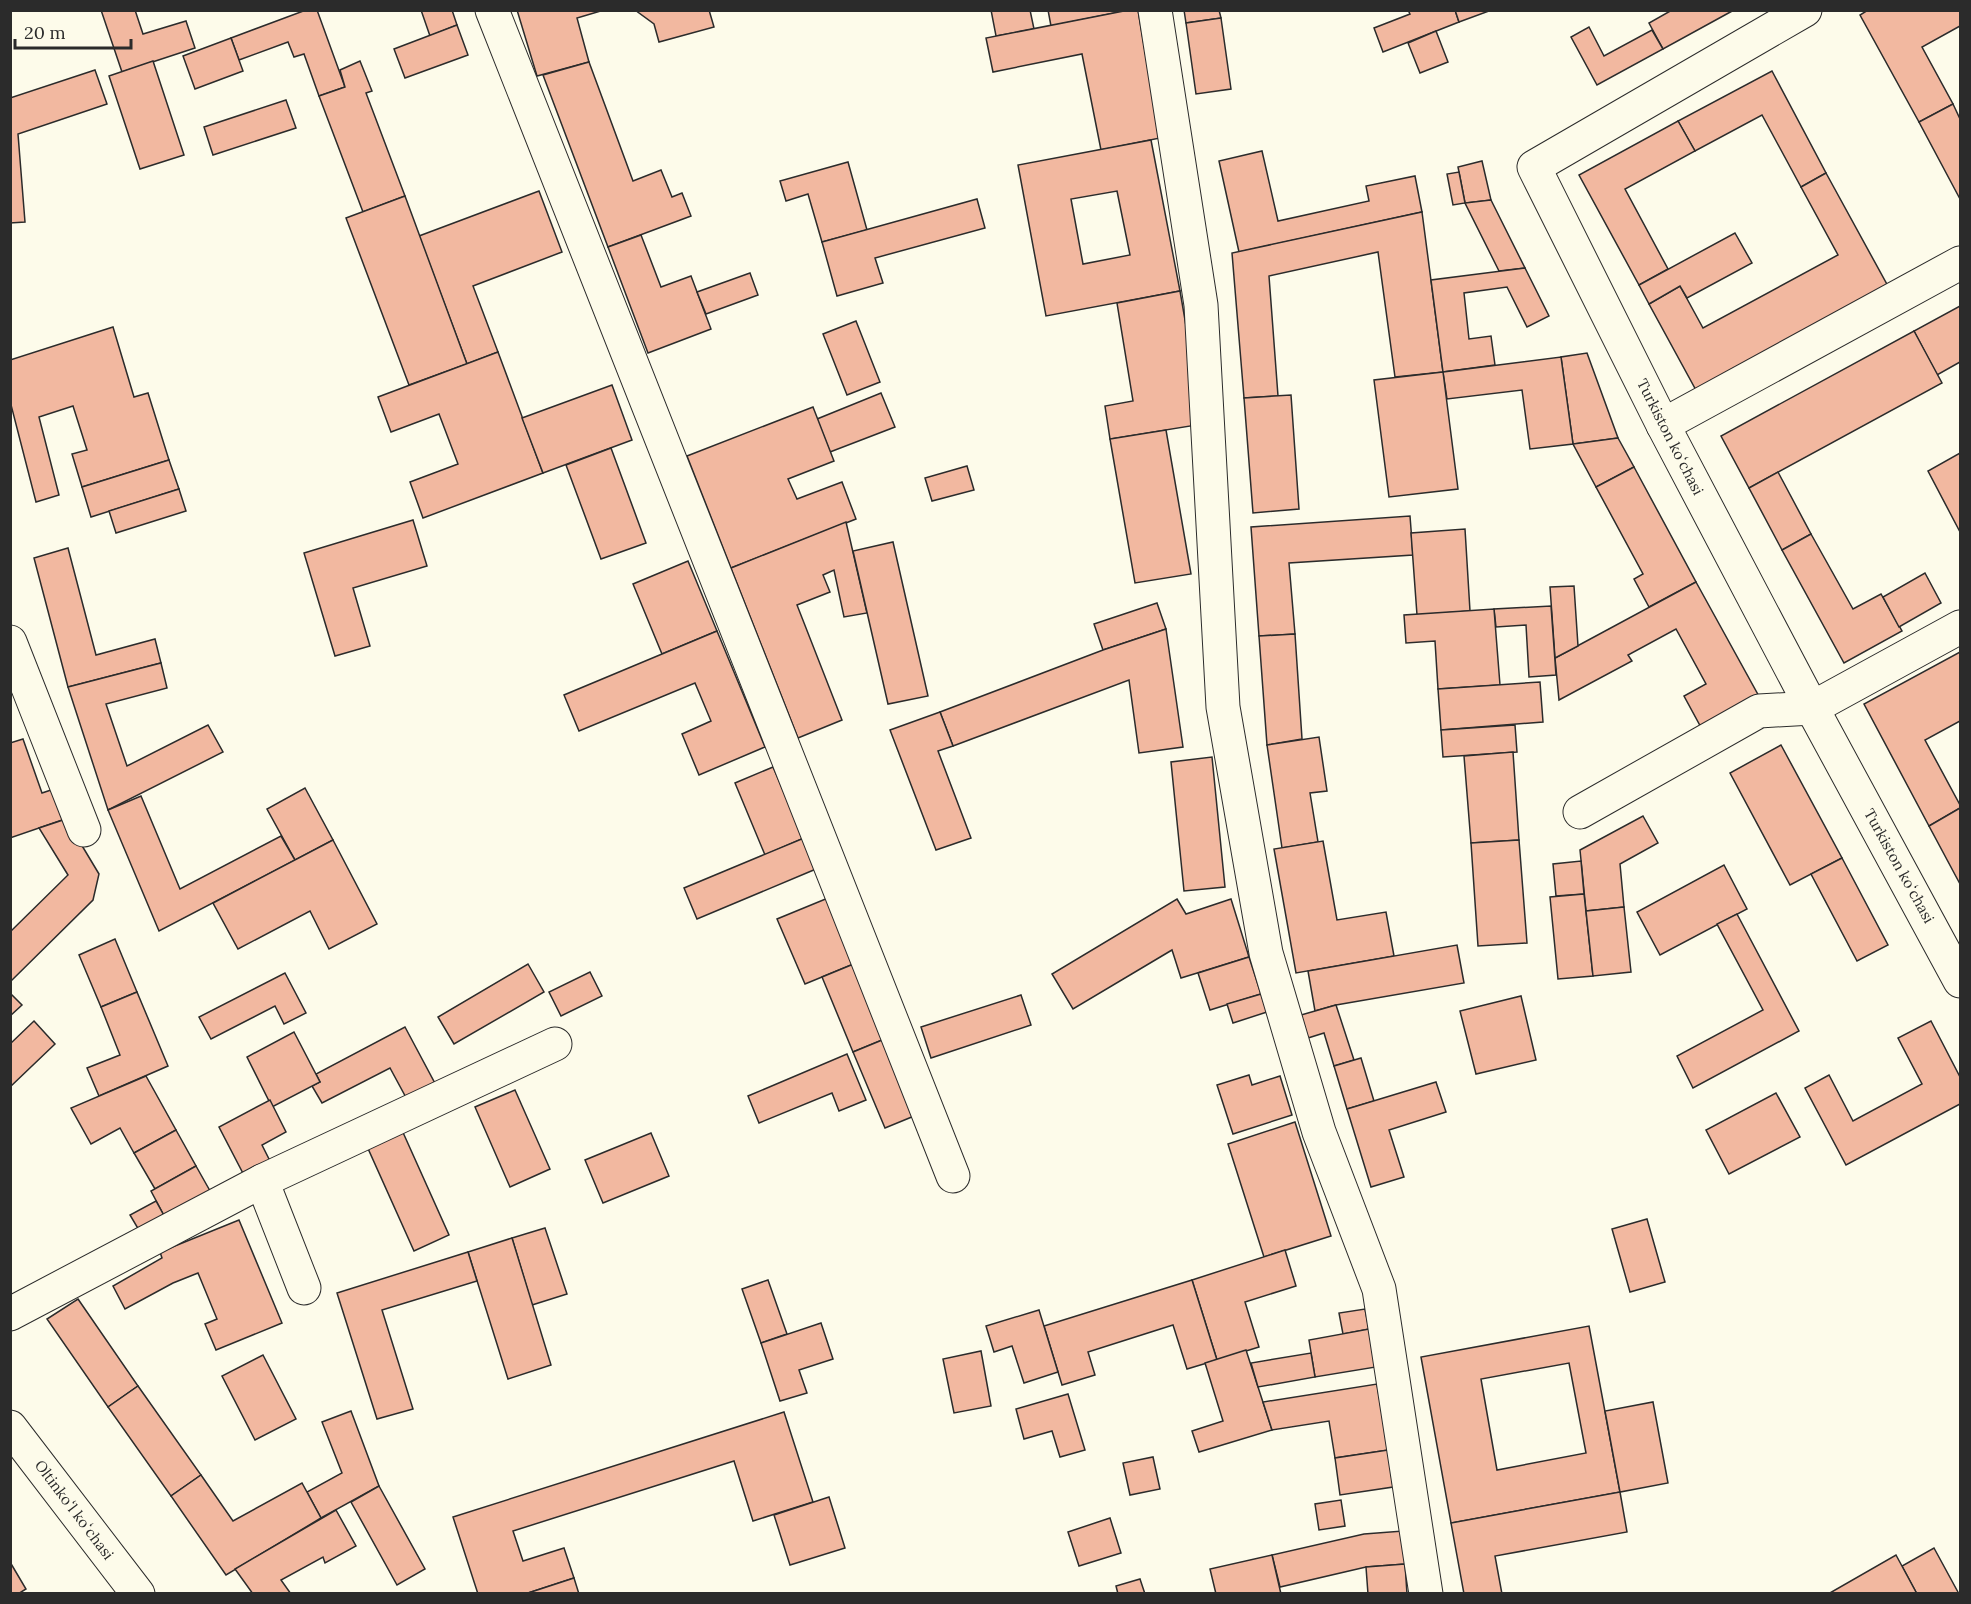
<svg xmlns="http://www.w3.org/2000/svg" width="1971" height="1604" viewBox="0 0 1971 1604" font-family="Lora,serif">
<rect width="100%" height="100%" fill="#fdfbea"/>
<g fill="#f2b8a0" stroke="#2b2b2b" stroke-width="1.5" fill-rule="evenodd">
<path d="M101,10H135L143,34L186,21L195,48L122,72Z"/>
<path d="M306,10H317L345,87L319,96L304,54L294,57L288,42L239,60L231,38Z"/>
<path d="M421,10H452L457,25L430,36Z"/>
<path d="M517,10H604L577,18L589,62L537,76Z"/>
<path d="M635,10H709L714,27L659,42L654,24Z"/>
<path d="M991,10H1030L1034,29L996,36Z"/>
<path d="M1048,10H1129L1051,26Z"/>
<path d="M1129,10H1138L1160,138L1101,150L1082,54L993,72L986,38Z"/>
<path d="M1184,10H1219L1221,18L1186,23Z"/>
<path d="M1408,10H1455L1459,22L1383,52L1374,28L1410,14Z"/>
<path d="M1455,10H1489V11L1459,22Z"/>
<path d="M1672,10H1734L1663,49L1649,23Z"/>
<path d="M1868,10H1960V26L1922,47L1953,104L1919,122L1860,15Z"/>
<path d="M1221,18L1231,89L1196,94L1186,23Z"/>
<path d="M457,25L468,55L405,78L394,49Z"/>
<path d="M1589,27L1604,56L1652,30L1663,49L1597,85L1571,37Z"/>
<path d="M1436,31L1448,62L1420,73L1408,43Z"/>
<path d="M231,38L243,71L195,89L183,56Z"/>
<path d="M153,61L184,155L140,169L109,76Z"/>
<path d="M360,61L372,91L366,93L405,196L363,212L319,96L345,87L340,70Z"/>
<path d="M589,62L633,181L661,170L672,197L682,193L691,216L608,247L543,75Z"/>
<path d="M95,70L107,104L18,134L25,222L10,223V98Z"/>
<path d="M1772,71L1826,173L1801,187L1762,115L1695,151L1678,121Z"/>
<path d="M286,100L296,128L213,155L204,127Z"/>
<path d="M1953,104L1960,119V199L1919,122Z"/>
<path d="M1678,121L1695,151L1625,189L1668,269L1639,285L1579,175Z"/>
<path d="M1151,140L1180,291L1046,316L1018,165ZM1117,191L1130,255L1083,264L1071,199Z"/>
<path d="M1262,151L1278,221L1369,201L1366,186L1415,176L1422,212L1239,252L1219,161Z"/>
<path d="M1482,161L1491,200L1465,203L1458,167Z"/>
<path d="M848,162L867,230L822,242L808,194L786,201L780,181Z"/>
<path d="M1459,172L1465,203L1453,205L1447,174Z"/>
<path d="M1826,173L1889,288L1697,392L1649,304L1680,286L1703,328L1838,255L1801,187Z"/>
<path d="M539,191L562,252L473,286L498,352L467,364L419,236Z"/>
<path d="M405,196L467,364L409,385L346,218Z"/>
<path d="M977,199L985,228L875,258L883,283L837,296L822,242Z"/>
<path d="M1491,200L1525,268L1499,271L1465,203Z"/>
<path d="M1422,212L1443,372L1395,377L1378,252L1269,276L1278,396L1244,398L1232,253Z"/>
<path d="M1735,233L1752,263L1687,298L1680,286L1649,304L1639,285Z"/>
<path d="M641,235L661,287L691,276L711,329L648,353L608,247Z"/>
<path d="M1525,268L1549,316L1527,327L1507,287L1464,293L1469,339L1491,336L1495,365L1443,372L1431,280Z"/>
<path d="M750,273L758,295L706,314L697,292Z"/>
<path d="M1180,291L1203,424L1110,439L1105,406L1133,401L1117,303Z"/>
<path d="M1960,306V362L1937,375L1914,331Z"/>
<path d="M856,321L880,382L847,395L823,334Z"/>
<path d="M113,327L134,397L148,393L169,460L82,487L72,454L87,450L73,406L39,417L59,495L36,502L10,401V360Z"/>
<path d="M1914,331L1942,383L1749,488L1721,436Z"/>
<path d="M498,352L543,473L423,518L410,482L458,464L439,414L391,432L378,397Z"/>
<path d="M1587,353L1618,438L1573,444L1561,357Z"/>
<path d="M1561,357L1573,444L1530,449L1522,390L1447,399L1443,372Z"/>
<path d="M1443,372L1458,489L1389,497L1374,380Z"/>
<path d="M612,385L632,440L543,473L522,418Z"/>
<path d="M881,393L895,427L830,452L817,419Z"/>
<path d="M1291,395L1299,509L1253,513L1244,398Z"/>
<path d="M813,407L834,461L788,479L797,499L842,482L856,519L731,568L687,456Z"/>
<path d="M1166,430L1191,574L1135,583L1110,439Z"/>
<path d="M1618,438L1634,467L1596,487L1573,444Z"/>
<path d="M611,448L646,543L601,559L566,465Z"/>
<path d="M1960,453V532L1928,471Z"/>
<path d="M169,460L179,489L91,517L82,487Z"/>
<path d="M967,466L974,490L932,501L925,478Z"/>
<path d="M1634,467L1696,582L1649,607L1634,579L1643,574L1596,487Z"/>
<path d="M1778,472L1811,534L1782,550L1749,488Z"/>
<path d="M179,489L186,511L116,533L109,511Z"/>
<path d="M1410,516L1413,555L1289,563L1295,634L1259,636L1251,527Z"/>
<path d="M413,520L427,566L353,588L370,646L335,656L304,553Z"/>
<path d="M846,522L867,613L844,617L834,570L823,575L830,592L797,605L842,720L798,738L731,568Z"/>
<path d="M1465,529L1470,611L1417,615L1411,533Z"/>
<path d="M1811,534L1853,609L1881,594L1902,631L1844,663L1782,550Z"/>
<path d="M893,542L928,696L888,704L853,551Z"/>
<path d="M68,548L96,655L155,639L161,663L68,687L34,558Z"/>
<path d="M688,561L717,631L662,654L633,584Z"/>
<path d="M1925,573L1941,603L1899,627L1883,597Z"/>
<path d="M1696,582L1761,700L1703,731L1684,696L1706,684L1676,629L1628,655L1632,661L1559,700L1555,658Z"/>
<path d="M1574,586L1578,646L1555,658L1550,587Z"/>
<path d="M1157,603L1166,629L1103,650L1094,624Z"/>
<path d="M1551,606L1556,675L1529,677L1526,625L1496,627L1494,609Z"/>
<path d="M1494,609L1500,685L1438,689L1435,641L1406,643L1404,615Z"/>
<path d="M1166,629L1183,747L1139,753L1129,680L953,746L940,712L1103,650Z"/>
<path d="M717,631L765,747L699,775L682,734L711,721L695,683L579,731L564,695Z"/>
<path d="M1295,634L1302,739L1267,745L1259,636Z"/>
<path d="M1960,652V721L1925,740L1960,805V808L1929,826L1864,704Z"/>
<path d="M161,663L167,688L106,704L127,766L208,725L223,752L108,810L68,687Z"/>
<path d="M1540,682L1543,722L1441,730L1438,689Z"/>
<path d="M940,712L953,746L938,751L971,838L936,850L890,730Z"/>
<path d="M1515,725L1517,752L1443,757L1441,730Z"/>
<path d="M1319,737L1327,791L1310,793L1318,842L1282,848L1267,745Z"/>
<path d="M23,739L42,793L60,787L71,817L10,838V743Z"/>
<path d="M1781,745L1842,858L1790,885L1730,773Z"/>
<path d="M1513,752L1519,840L1471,843L1464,756Z"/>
<path d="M1212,757L1225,887L1184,891L1171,762Z"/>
<path d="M773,767L804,838L765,855L735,783Z"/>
<path d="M305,788L333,840L295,860L267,809Z"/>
<path d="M141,796L180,889L281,836L295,860L159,931L108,810Z"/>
<path d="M1960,808V884L1929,826Z"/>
<path d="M1643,816L1658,843L1620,864L1624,907L1586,911L1580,850Z"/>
<path d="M66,819L99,874L93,900L10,982V932L68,875L39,828Z"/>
<path d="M804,838L816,869L697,919L684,888Z"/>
<path d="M333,840L377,924L329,949L310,911L238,949L213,903Z"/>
<path d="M1519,840L1527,943L1478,946L1471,843Z"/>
<path d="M1323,841L1337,920L1386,912L1394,956L1296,973L1274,849Z"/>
<path d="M1842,858L1888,945L1857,961L1811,874Z"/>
<path d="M1581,861L1584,894L1556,896L1553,864Z"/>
<path d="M1724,865L1747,909L1660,955L1637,912Z"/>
<path d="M1584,894L1593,976L1558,979L1550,897Z"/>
<path d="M828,898L856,963L805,984L777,919Z"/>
<path d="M1177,899L1186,914L1231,899L1249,957L1181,978L1172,950L1073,1009L1052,974Z"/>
<path d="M1624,907L1631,972L1593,976L1586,911Z"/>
<path d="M1737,914L1799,1031L1693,1088L1677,1056L1763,1010L1717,924Z"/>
<path d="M115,939L137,992L101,1007L79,955Z"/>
<path d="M1457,945L1464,983L1336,1005L1315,1011L1308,971Z"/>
<path d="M1249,957L1261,994L1210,1010L1198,973Z"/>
<path d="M856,963L887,1038L853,1052L822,977Z"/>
<path d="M528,964L544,992L454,1044L438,1017Z"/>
<path d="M590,972L602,996L561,1016L549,992Z"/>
<path d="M285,973L306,1013L284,1024L275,1006L211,1039L199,1017Z"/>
<path d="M137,992L168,1066L99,1096L87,1068L120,1055L101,1007Z"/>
<path d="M10,993L22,1005L10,1016Z"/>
<path d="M1261,994L1267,1012L1233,1023L1227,1004Z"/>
<path d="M1021,995L1031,1025L931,1058L921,1027Z"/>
<path d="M1521,996L1536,1060L1476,1074L1460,1011Z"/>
<path d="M1336,1005L1354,1060L1334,1066L1324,1033L1308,1038L1301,1015Z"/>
<path d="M34,1021L55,1044L10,1087V1044Z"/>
<path d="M1931,1021L1960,1077V1104L1846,1165L1805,1088L1829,1075L1853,1121L1922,1084L1898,1038Z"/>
<path d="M405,1027L438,1089L409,1103L390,1068L322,1103L312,1086L320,1082L316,1074Z"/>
<path d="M294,1032L320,1082L272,1107L247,1057Z"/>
<path d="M887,1038L919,1114L885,1128L853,1052Z"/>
<path d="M847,1054L866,1100L839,1111L832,1093L759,1123L748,1096Z"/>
<path d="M1361,1058L1374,1101L1347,1109L1334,1066Z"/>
<path d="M1249,1075L1252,1085L1280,1076L1292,1115L1233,1134L1217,1085Z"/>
<path d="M146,1076L176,1130L134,1153L120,1128L91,1144L71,1108Z"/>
<path d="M1436,1082L1446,1112L1389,1130L1404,1177L1371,1187L1347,1109Z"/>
<path d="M515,1090L550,1169L510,1187L475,1107Z"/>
<path d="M1776,1093L1800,1137L1729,1174L1706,1130Z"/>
<path d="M270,1100L286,1132L262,1145L273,1167L247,1181L219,1127Z"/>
<path d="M1295,1122L1331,1236L1264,1257L1228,1144Z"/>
<path d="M401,1128L449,1235L414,1251L366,1144Z"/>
<path d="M176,1130L196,1166L155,1189L134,1153Z"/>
<path d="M651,1133L669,1176L603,1203L585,1160Z"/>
<path d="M196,1166L214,1198L168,1223L151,1191Z"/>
<path d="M156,1201L168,1223L143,1237L130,1215Z"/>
<path d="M1647,1219L1665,1282L1630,1292L1612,1229Z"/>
<path d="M239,1220L282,1323L216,1350L205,1324L217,1319L198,1273L173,1283L125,1309L113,1286L162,1258L160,1252Z"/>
<path d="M545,1228L567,1294L532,1305L512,1238Z"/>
<path d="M512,1238L551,1365L508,1379L468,1252Z"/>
<path d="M1285,1250L1296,1286L1245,1302L1259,1347L1217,1360L1192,1280Z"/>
<path d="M468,1252L477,1281L382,1310L413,1409L377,1419L337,1293Z"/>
<path d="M768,1280L787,1334L761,1343L742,1289Z"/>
<path d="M1192,1280L1217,1360L1187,1369L1173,1325L1088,1352L1095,1375L1062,1385L1044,1326Z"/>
<path d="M78,1299L138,1386L108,1407L47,1319Z"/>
<path d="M1365,1309L1369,1329L1343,1334L1339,1313Z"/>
<path d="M1039,1310L1058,1372L1024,1383L1012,1346L994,1352L986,1326Z"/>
<path d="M821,1323L833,1359L799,1370L807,1393L780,1401L761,1343Z"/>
<path d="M1589,1326L1620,1492L1451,1523L1421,1357ZM1569,1363L1586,1453L1497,1470L1481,1379Z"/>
<path d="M1369,1329L1376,1367L1315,1377L1309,1340Z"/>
<path d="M1246,1350L1272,1430L1199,1452L1192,1431L1223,1421L1205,1363Z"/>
<path d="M981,1351L991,1406L954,1413L943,1359Z"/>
<path d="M1311,1353L1315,1377L1258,1387L1251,1363Z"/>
<path d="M263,1355L296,1419L255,1440L222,1376Z"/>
<path d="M1377,1384L1388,1450L1335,1458L1329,1421L1272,1430L1263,1402Z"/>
<path d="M138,1386L201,1475L171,1496L108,1407Z"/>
<path d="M1068,1394L1085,1450L1060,1457L1052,1431L1024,1439L1016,1409Z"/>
<path d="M1653,1402L1668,1483L1620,1492L1605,1411Z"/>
<path d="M351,1411L379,1486L321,1518L307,1492L342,1473L322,1422Z"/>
<path d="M784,1412L813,1502L753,1521L734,1461L513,1531L523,1561L564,1548L574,1578L525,1594H478L453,1517Z"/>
<path d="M1388,1450L1393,1487L1340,1495L1335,1458Z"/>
<path d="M1153,1457L1160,1489L1130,1495L1123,1463Z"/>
<path d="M201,1475L233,1521L302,1483L321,1518L226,1575L171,1496Z"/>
<path d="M379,1486L425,1569L397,1585L351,1502Z"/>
<path d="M1620,1492L1627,1532L1495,1556L1502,1594H1464L1451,1523Z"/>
<path d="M829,1497L845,1548L790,1565L774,1515Z"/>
<path d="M1341,1500L1345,1526L1319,1530L1315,1504Z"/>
<path d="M336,1510L356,1546L325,1563L323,1557L281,1580L291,1594H253L235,1569Z"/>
<path d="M1110,1518L1121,1553L1079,1566L1068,1532Z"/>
<path d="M1403,1531L1405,1564L1366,1567L1280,1587L1272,1555L1364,1534Z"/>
<path d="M1934,1548L1959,1594H1917L1902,1566Z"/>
<path d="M1272,1555L1281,1594H1216L1210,1569Z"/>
<path d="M1896,1555L1917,1594H1828Z"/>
<path d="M10,1562L26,1589L18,1594H10Z"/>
<path d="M1405,1564L1407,1594H1368L1366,1567Z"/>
<path d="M574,1578L579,1594H525Z"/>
<path d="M1140,1579L1145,1594H1118L1116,1586Z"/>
</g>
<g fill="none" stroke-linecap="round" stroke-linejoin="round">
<g stroke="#2b2b2b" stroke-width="35">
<g id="minor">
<path d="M492,10L953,1176"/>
<path d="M1155,10L1201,305L1223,707L1266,953L1319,1132L1379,1289L1426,1594"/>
<path d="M1805,10L1534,167L1663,425L1812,708L1960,981"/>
<path d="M1663,425L1960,263"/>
<path d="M10,642L84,830"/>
<path d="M1580,812L1759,711L1812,708L1960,627"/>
<path d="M262,1181L555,1044"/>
<path d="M10,1314L262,1181L304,1288"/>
</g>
</g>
<g stroke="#2b2b2b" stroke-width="35">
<path id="major" d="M10,1427L138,1594"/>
</g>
<use href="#minor" stroke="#fdfbea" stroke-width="33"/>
<use href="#major" stroke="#fdfbea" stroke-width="33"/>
</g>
<g text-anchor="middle" stroke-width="4.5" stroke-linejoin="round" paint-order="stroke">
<g font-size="15" fill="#2b2b2b" stroke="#fdfbea">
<text transform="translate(1670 437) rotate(63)" y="5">Turkiston koʻchasi</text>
<text transform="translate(1899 866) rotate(61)" y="5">Turkiston koʻchasi</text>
<text transform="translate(74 1510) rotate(53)" y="5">Oltinkoʻl koʻchasi</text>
</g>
</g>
<rect width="1971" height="1604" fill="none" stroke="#2b2b2b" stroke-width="24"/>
<path d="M15 39v9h116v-9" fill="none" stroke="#2b2b2b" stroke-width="3"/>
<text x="24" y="39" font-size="18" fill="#2b2b2b" stroke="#fdfbea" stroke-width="4.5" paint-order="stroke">20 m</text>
</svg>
